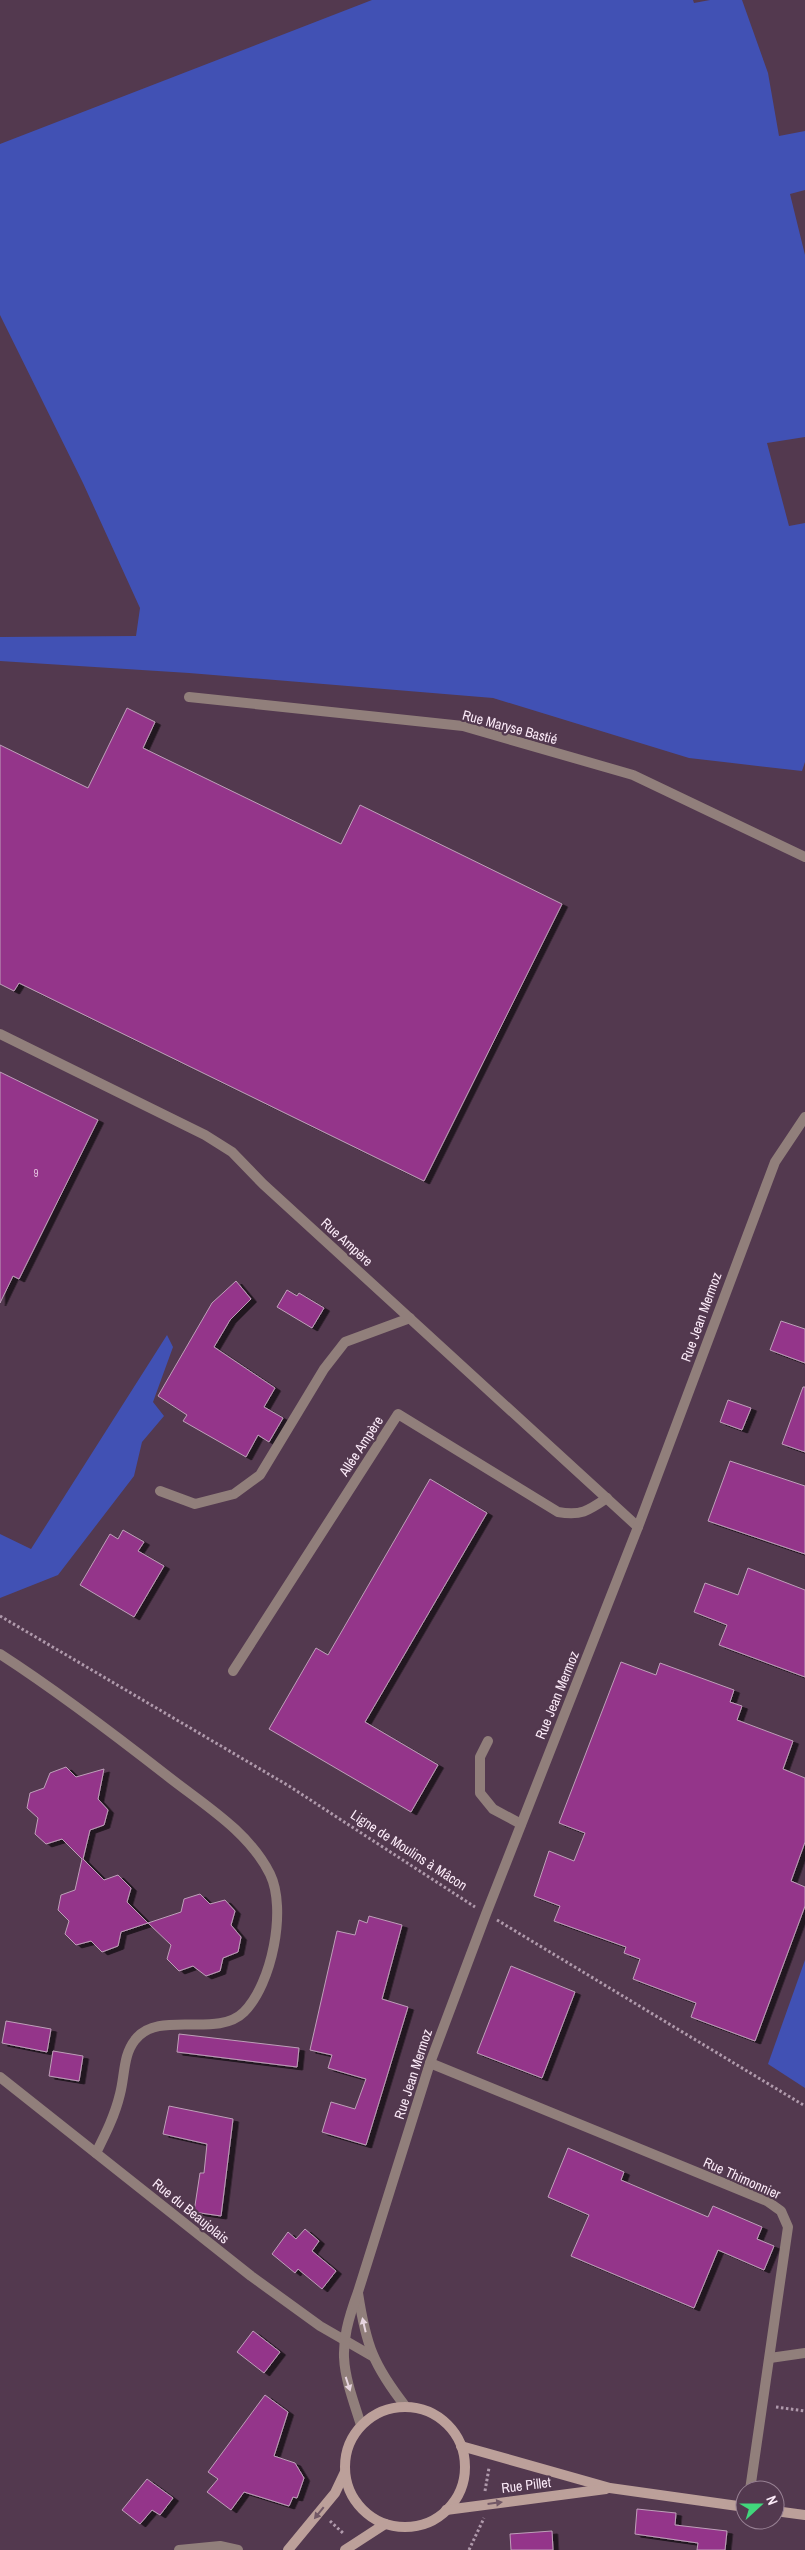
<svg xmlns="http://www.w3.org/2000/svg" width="805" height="2550" viewBox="0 0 805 2550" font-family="'Archivo Narrow',sans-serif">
<defs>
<filter id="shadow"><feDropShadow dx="5.5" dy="3" stdDeviation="0" flood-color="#0009"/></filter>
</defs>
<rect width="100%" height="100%" fill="#53394f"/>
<g fill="#4151b4">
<path d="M372,0H693L694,3L710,0H742L768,73L779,136L805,131V190L790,194L805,255V437L767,443L789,526L805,523V762L802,771L689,758L493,698L189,673L0,661V637L136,636L140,608L83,483L0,315V144Z"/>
<path d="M167,1335L173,1347L153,1402L164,1416L142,1442L134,1476L58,1575L0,1598V1534L31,1549Z"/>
<path d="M805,1960V2088L768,2064Z"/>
</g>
<g fill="#94368a" stroke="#be9fb9" filter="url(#shadow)">
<path d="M127,708L155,722L143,748L341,844L360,805L562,904L424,1181L19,983L14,991L0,984V745L88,788Z"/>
<path d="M0,1072L98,1120L19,1279L13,1276L0,1303Z"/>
<path d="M236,1281L251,1299L230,1320L214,1347L275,1388L264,1407L283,1418L269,1442L258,1435L246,1457L183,1421L187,1415L158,1396L212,1303Z"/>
<path d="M287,1290L297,1296L299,1293L324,1308L312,1328L277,1307Z"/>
<path d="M781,1321L805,1329V1363L770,1350Z"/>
<path d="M803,1387H805V1452L782,1444Z"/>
<path d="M728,1400L751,1408L742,1430L720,1422Z"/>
<path d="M730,1461L805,1486V1554L708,1521Z"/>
<path d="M430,1479L487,1513L365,1722L438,1765L411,1812L269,1729L316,1648L328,1655Z"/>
<path d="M123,1530L144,1542L138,1551L164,1566L134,1617L80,1585L110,1534L118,1539Z"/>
<path d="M748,1568L805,1590V1677L719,1645L727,1625L694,1612L705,1583L738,1595Z"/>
<path d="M621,1662L656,1675L660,1663L734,1690L730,1702L742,1706L737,1720L793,1741L783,1769L805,1778V1842L791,1881L805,1887V1906L755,2041L691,2017L696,2003L633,1979L640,1959L624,1953L626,1947L554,1921L560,1906L534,1896L549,1851L574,1861L585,1833L559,1823Z"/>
<path d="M66,1767L76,1777L104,1769L98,1799L108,1810L104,1825L90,1830L83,1859L104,1880L118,1875L131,1888L127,1902L148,1923L181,1912L184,1899L200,1894L210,1904L225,1900L235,1911L231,1925L241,1937L238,1952L223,1958L220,1971L206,1976L193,1966L179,1971L167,1959L171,1945L148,1923L121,1932L118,1946L102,1952L91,1941L76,1945L65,1934L69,1921L58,1910L61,1895L75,1890L82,1859L62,1839L46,1844L35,1834L38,1818L27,1808L30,1793L44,1788L50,1773Z"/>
<path d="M369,1916L402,1925L382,1999L408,2007L366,2145L322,2132L331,2102L355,2109L366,2079L328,2068L332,2055L310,2050L337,1931L355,1935L359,1920L367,1923Z"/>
<path d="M511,1966L575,1992L542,2078L477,2053Z"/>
<path d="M6,2021L51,2029L47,2052L2,2043Z"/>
<path d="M179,2034L299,2048L297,2067L177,2052Z"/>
<path d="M53,2051L83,2056L79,2081L49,2076Z"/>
<path d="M169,2106L233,2119L221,2216L194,2212L200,2173H204L207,2144L163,2134Z"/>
<path d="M568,2148L624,2172L621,2180L708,2217L713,2206L762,2227L757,2239L774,2246L764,2270L718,2250L694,2308L571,2256L589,2215L548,2197Z"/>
<path d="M305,2229L319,2241L312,2251L336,2271L322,2289L298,2269L295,2273L272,2254L288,2232L296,2239Z"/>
<path d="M253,2331L280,2352L264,2373L237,2352Z"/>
<path d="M265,2395L288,2412L274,2456L295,2463L304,2478L297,2498L293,2497L289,2506L244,2492L231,2510L207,2492L218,2479L208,2472Z"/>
<path d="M147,2479L173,2498L160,2515L152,2510L140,2524L122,2510Z"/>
<path d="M637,2509L676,2513L675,2525L727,2531L725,2550H697L698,2543L635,2534Z"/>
<path d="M552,2531L553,2550H511L510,2534Z"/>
</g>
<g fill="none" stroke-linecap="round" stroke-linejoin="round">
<g stroke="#b09aac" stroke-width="3" stroke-dasharray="2.5 2.5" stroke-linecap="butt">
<path d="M0,1616L289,1786L475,1907"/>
<path d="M497,1920L805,2106"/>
<path d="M776,2407L805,2411"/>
<path d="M485,2491L489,2468"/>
<path d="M330,2521L344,2534"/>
<path d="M469,2550L484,2518"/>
</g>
<g stroke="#917f7b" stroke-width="10">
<path d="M189,697L463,726L633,775L805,857"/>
<path d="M160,1491L195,1504L234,1494L260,1475L324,1369L345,1342L410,1318"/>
<path d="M0,1654C59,1692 115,1735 170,1778C206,1806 249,1832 270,1874C287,1909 272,1984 244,2012C217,2039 158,2009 135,2040C123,2055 125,2075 120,2094C115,2115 106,2133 96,2153"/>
<path d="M233,1671L398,1414L558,1512C581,1516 588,1511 607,1498"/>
<path d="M488,1741L480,1757V1793L493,1809L521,1824"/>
<path d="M770,2358L805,2353"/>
</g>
<g stroke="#917f7b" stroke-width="10">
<path d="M0,1034L205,1135L232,1152L263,1184L638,1527"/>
<path d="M430,2063L767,2201L781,2211L788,2227L750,2490"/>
<path d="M0,2077L251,2276L320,2326L372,2356"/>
<path d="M358,2293C366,2345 373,2365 406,2407"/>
<path d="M361,2425C342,2367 336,2352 358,2292L430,2063L486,1914L638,1527L775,1162L805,1117"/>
<path d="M179,2550L220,2546L238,2550"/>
</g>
<g stroke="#bca09a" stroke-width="10">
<circle cx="405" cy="2467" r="60"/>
<path d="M461,2446L610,2488L745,2507"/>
<path d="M446,2510L606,2489"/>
<path d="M775,2511L805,2515"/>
<path d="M288,2550L335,2493L345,2472"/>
<path d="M345,2550L385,2524"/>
</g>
</g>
<defs><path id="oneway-solid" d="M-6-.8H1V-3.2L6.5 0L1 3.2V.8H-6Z" transform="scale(1.25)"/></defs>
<g fill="#e7d5e0">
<use href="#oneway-solid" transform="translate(364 2325) rotate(-103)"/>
<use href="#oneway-solid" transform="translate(348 2384) rotate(72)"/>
</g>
<g fill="#725866">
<use href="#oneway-solid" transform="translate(495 2503) rotate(-7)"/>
<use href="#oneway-solid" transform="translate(319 2513) rotate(129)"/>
</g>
<g text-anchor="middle" stroke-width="4.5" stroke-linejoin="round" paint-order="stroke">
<g font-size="11" fill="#e2bedd">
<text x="36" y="1177">9</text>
</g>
<g font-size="14" fill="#fcebf9" stroke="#53394f">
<text transform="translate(510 727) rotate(15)" y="5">Rue Maryse Bastié</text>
<text transform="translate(347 1242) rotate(42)" y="5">Rue Ampère</text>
<text transform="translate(701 1317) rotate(-70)" y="5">Rue Jean Mermoz</text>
<text transform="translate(361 1446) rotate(-57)" y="5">Allée Ampère</text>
<text transform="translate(557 1695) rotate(-68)" y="5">Rue Jean Mermoz</text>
<text transform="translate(409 1850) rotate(33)" y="5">Ligne de Moulins à Mâcon</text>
<text transform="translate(413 2074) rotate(-72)" y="5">Rue Jean Mermoz</text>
<text transform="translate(742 2178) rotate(24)" y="5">Rue Thimonnier</text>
<text transform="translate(191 2211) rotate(39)" y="5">Rue du Beaujolais</text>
<text transform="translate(526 2485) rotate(-7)" y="5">Rue Pillet</text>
</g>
</g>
<g transform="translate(760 2505) rotate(69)"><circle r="24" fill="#53394f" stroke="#978093"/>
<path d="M0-4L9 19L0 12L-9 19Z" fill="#41d77c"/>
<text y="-8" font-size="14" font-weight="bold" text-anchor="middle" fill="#fcebf9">N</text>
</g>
</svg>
